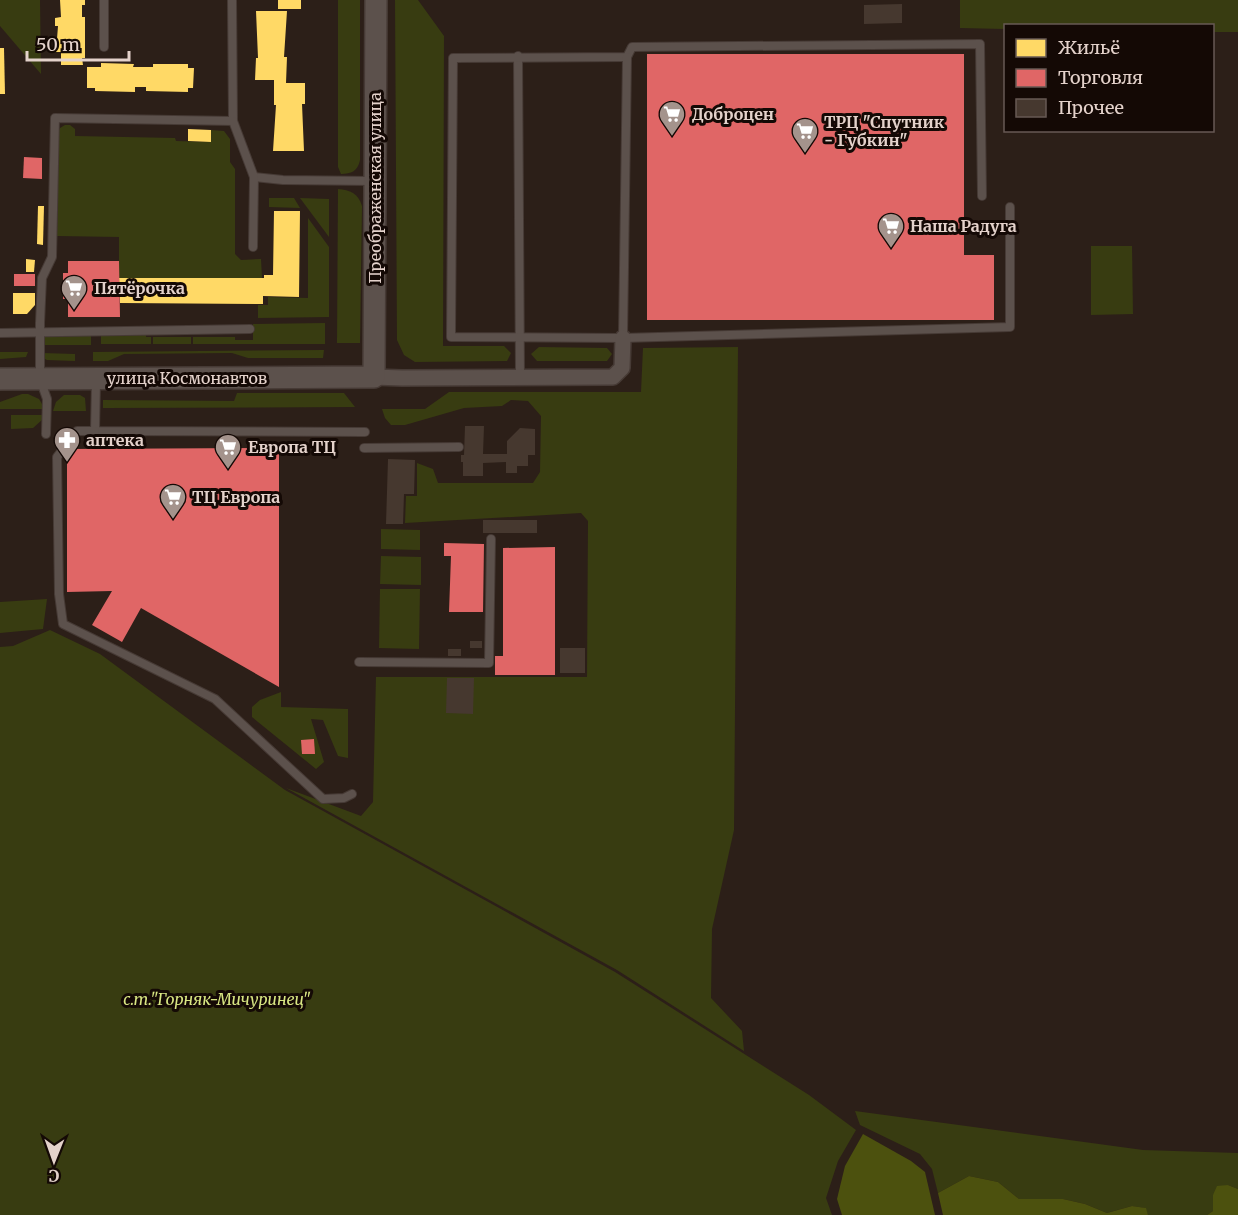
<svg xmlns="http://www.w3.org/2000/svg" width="1238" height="1215" viewBox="0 0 1238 1215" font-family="Merriweather,serif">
<rect width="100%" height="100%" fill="#2c1f18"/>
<g fill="#383c11">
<path d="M0,0H40L41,74L0,26Z"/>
<path d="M338,0H360V160C358,171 351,174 341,174L338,167Z"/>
<path d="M395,0H418L444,36L443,346H504L511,353L507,361L415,362L404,355L397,340Z"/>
<path d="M960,0H1238V32H1213L1212,26H1006L1005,29L960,28Z"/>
<path d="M65,125H70L75,129V136L175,138L176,141L210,142L211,130L224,131L230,139V162L235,169V254L241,260L261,259L262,278H119V237L57,236L58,132L60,128Z"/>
<path d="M338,189C350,190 358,193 362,206L360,343H337Z"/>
<path d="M269,198H294L300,208L269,207Z"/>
<path d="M300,198L329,199V237Z"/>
<path d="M308,218L329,247V317L258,318V305H268V297L308,298Z"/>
<path d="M1091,246H1132L1133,314L1091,315Z"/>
<path d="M325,323V344H193V337H235V340H253V324Z"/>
<path d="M146,333V337H151V344H101V334Z"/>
<path d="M50,334H91V345H43L45,337Z"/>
<rect x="153" y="337" width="38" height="7"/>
<path d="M539,347L607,348L612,354L607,361H537L531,354Z"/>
<path d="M738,347L734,830L712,929L711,998L742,1031L744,1051L617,970L286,788L361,816L373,802L376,677H587L588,521L581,513L405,523L406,496H417V463L433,469L438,483H533L540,472L541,416L528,401L511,400L502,406L464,408L405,425H391L385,418L382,409H425L449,392H641L643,348Z"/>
<path d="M324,350L323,358H248L232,353L124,354L108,361H93V352Z"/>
<path d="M0,352H28L26,357L0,359Z"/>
<path d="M42,353L75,354V361L47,360L43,358Z"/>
<path d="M237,393H344L355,407L103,408V400L234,401Z"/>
<path d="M22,394H28L39,399L45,409H0V402Z"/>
<path d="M64,395H80L85,398L86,411H53L56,402Z"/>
<path d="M11,415H44L43,419L33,428L11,429Z"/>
<path d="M381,529L420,530V550L381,549Z"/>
<path d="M381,556L421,557V585L380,584Z"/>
<path d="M380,589H420L419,649L379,648Z"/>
<path d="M47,599L43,629L0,633V602Z"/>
<path d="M50,630L100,654L285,790L615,972L809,1095L856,1130L838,1161L826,1198L832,1215H0V647L13,646Z"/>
<path d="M281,692V707L348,709V758L338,756L323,720L311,719L324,762L316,769L252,717V707L260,700Z"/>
<path d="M855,1111L1143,1150L1238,1153V1189L1228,1185L1213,1195V1211L1207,1215H1148L1145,1208L1132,1206L1107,1213L1085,1204L1063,1199H1019L998,1182L969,1176L938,1193L932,1169L920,1154L860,1125Z"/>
</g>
<g fill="#4c510e">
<path d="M863,1134L911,1161L925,1172L935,1215H842L837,1199L845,1166Z"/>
<path d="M969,1176L998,1182L1019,1199H1063L1085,1204L1107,1213L1132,1206L1146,1208L1148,1215H943L938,1193Z"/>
<path d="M1228,1185L1238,1189V1215H1207L1213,1211V1195L1217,1186Z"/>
</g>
<g fill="#ffd966">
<path d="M60,0H85V5H82V17H85V58H82L83,65H61V52H56L58,26H55V18L61,17Z"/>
<rect x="278" y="0" width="23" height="9"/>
<path d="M256,11H287L284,57H287L286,83H305V104H302L304,151H273L276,105H274V80H255L256,58H258Z"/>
<path d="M0,48H4L5,94H0Z"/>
<path d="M101,63L134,64L133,67H153V64H188V68H194L193,88H188V92L146,91V87H135V92L95,91V88H87V67H101Z"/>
<path d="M188,129L211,130V142L188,141Z"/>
<path d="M38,206H44L43,245L37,244Z"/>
<path d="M274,211H300L299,297L263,296V304L120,303L119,278H264V275H273Z"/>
<path d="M26,259L35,260L34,272H26Z"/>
<path d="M13,293H35V305L27,314H13Z"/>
</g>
<g fill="#e06666">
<path d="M647,54H964V255H994V320H647Z"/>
<path d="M24,157L42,158V179L23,178Z"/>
<path d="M68,261H119L120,317H68V299H63V273H68Z"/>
<rect x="14" y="274" width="21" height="12"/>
<path d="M279,448V687L141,608L122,642L92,625L112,591L67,592V449Z"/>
<path d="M444,543L484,544L483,612H449L451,556H444Z"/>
<path d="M555,547V675H495V656H503V548Z"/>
<path d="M314,739L315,754H302L301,740Z"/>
</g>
<g fill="#46382f">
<path d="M902,4V23L864,24V5Z"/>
<path d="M465,426H484L483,454H507V441L520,428L535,429V455H528V466H517V473H506V462L483,463V476H463V462H461V455H464Z"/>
<path d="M388,459L415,460L414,494H404L403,524H386Z"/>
<rect x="483" y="520" width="54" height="13"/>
<rect x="470" y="641" width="12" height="7"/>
<rect x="560" y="648" width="25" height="25"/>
<rect x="448" y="649" width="13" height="7"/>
<path d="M447,678H474L473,714L446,713Z"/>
</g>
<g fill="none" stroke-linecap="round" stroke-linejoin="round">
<g stroke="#463a35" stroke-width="10">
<g id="lane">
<path d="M104,0V47"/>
<path d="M232,0L233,121"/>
<path d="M518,56L520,378"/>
<path d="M254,177L283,180L372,181"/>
<path d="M982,196L980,44L632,47L627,57L453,58L451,337L623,338L1010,327V207"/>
<path d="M0,333L250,329"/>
<path d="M623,338L627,57"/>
<path d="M96,381L95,431L365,432"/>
<path d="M95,431H77L57,457L59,594L63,624L215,699L323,799L344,798L352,794"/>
<path d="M46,434L47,399L40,379V323L42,278L52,257L55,118L233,121L254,177L253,247"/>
<path d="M364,448L459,447"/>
<path d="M359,662L489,663L491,539"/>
</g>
</g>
<g stroke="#463a35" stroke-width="18">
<path id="street" d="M374,377L402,378L613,377L622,368L623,338"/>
</g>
<g stroke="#463a35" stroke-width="24">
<path id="secondary" d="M0,379L374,377L376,0"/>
</g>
<use href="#lane" stroke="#5c514c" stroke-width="8"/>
<use href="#street" stroke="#5c514c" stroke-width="15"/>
<use href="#secondary" stroke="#5c514c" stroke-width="21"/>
</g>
<defs>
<g id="supermarket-pin" transform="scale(1.35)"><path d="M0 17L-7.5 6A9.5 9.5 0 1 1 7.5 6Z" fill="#a4938c" stroke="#140905"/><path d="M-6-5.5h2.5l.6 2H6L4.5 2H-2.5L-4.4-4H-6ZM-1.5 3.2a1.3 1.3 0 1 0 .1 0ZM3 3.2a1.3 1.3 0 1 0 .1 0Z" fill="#fff"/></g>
<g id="pharmacy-pin" transform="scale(1.35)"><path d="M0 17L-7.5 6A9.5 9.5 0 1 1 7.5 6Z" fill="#a4938c" stroke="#140905"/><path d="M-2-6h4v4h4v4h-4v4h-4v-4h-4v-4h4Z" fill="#fff"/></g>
</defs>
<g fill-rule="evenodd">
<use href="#supermarket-pin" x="672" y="114"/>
<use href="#supermarket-pin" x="805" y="131"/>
<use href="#supermarket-pin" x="891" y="226"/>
<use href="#supermarket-pin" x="74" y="288"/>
<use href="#pharmacy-pin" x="67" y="440"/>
<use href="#supermarket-pin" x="228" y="447"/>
<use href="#supermarket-pin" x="173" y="497"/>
</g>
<g text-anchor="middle" stroke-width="6" stroke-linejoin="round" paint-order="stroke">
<g font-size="16" font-weight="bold" fill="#e4d2cb" stroke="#140905" text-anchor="start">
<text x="692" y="120">Доброцен</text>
<text x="824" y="128">ТРЦ "Спутник<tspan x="824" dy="18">- Губкин"</tspan></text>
<text x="910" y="232">Наша Радуга</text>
<text x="94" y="294">Пятёрочка</text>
<text x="86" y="446">аптека</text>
<text x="248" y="453">Европа ТЦ</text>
<text x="192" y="503">ТЦ Европа</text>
</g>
<g font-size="16" fill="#e4d2cb" stroke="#140905">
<text transform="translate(375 188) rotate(-90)" y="6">Преображенская улица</text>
<text x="187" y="384">улица Космонавтов</text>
</g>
<g font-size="16" font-style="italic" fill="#d9e783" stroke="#140905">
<text x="217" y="1005">с.т."Горняк-Мичуринец"</text>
</g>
</g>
<rect x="1004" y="24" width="210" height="108" fill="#140905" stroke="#675954" stroke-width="1.5"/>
<rect x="1016" y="39" width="30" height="18" fill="#ffd966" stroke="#675954" stroke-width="1.5"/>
<text x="1058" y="54" font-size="18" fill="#e4d2cb">Жильё</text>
<rect x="1016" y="69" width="30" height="18" fill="#e06666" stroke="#675954" stroke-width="1.5"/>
<text x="1058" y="84" font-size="18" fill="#e4d2cb">Торговля</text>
<rect x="1016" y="99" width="30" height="18" fill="#46382f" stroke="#675954" stroke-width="1.5"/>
<text x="1058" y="114" font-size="18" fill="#e4d2cb">Прочее</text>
<g transform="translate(54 1161) rotate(181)" stroke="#140905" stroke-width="4.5" paint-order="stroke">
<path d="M0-4.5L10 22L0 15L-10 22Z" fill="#e4d2cb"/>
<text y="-9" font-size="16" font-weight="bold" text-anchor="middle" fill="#e4d2cb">С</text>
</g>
<path d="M27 51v9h102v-9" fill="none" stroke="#e4d2cb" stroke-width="3"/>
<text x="36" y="51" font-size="18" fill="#e4d2cb" stroke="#140905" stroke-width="4.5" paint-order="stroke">50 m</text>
</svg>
